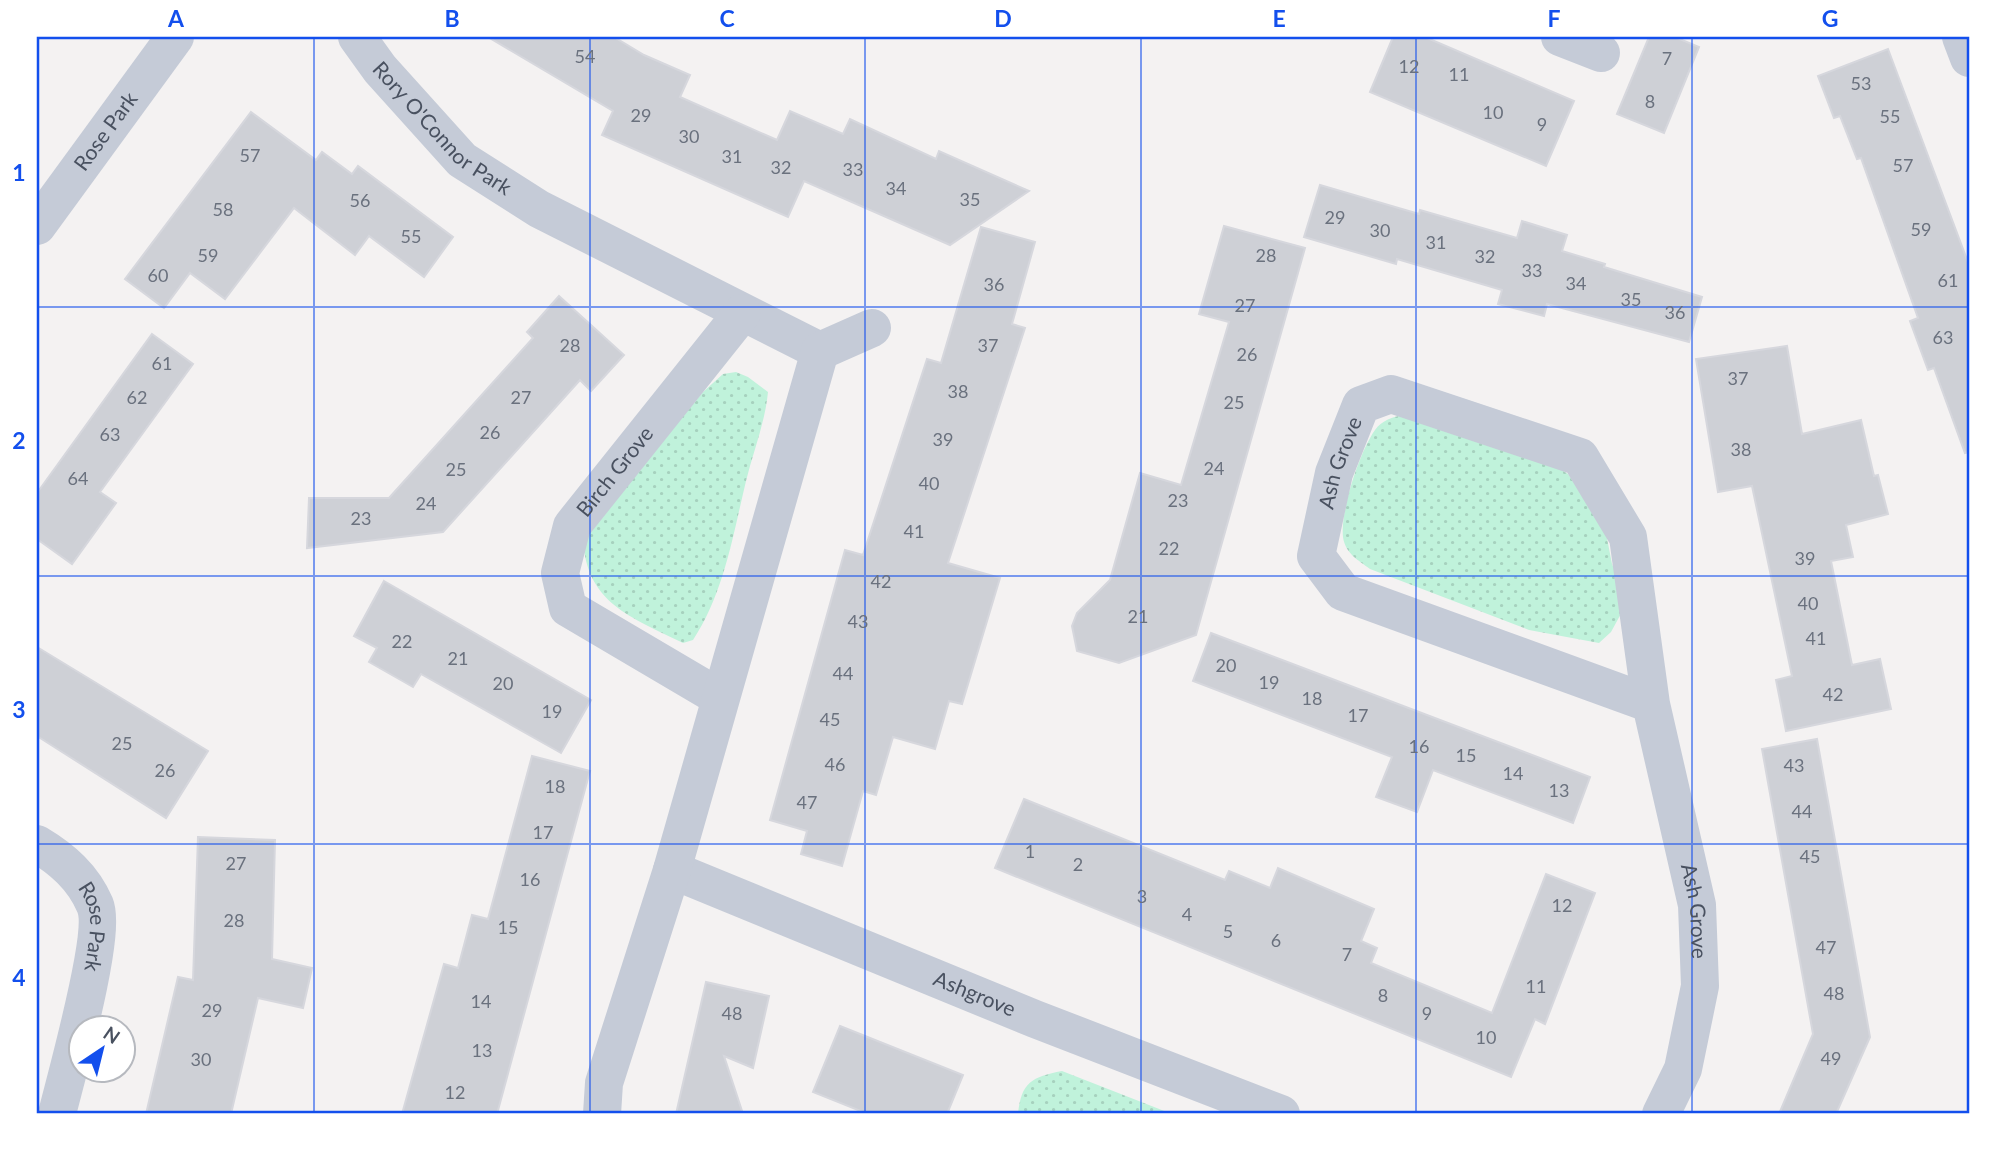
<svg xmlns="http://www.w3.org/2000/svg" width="2006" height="1151" viewBox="0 0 2006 1151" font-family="Lato,sans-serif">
<defs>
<pattern id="grass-dots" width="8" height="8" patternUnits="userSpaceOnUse" patternTransform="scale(1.75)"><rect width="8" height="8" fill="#c0f2db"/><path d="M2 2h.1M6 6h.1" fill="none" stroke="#a6d1be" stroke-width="1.8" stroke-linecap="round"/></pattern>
</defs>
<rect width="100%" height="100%" fill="#f4f2f2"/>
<g fill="url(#grass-dots)">
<path d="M736,372L748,377L768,392C765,423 753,452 746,481C733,535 724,593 693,640L683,643C631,617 585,603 583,537L703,392L723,374Z"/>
<path d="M1403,415L1548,461L1568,474L1605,528L1612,564L1622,589L1623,610L1611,632L1599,643L1529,630L1370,569C1358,560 1345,553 1343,537C1340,511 1360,451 1375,430C1382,420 1393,417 1403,415Z"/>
<path d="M1062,1071L1172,1114H1018C1021,1082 1032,1077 1062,1071Z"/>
</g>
<g fill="#ced0d6" stroke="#d6d7dd" stroke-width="2">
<path d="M488,37H614L644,55L690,75L680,97L777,140L790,111L843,134L850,119L936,159L939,151L1029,191L950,245L804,181L788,217L602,135L613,111Z"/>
<path d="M1393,37H1425L1574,101L1546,166L1370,92Z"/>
<path d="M1649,37H1675L1699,47L1664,133L1617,114Z"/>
<path d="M1888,49L1969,265V452L1965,453L1934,368L1928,370L1910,321L1918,318L1861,158L1857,159L1840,116L1834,118L1818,76Z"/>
<path d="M251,112L316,160L322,152L352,174L358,166L453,237L424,277L369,236L355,255L294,208L225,299L190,273L164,308L125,279Z"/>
<path d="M1320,185L1419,214L1420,210L1517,238L1522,221L1567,235L1562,251L1605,264L1604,267L1702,297L1689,342L1547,304L1544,316L1498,304L1502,290L1397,259L1396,264L1304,237Z"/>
<path d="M1224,226L1305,248L1196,635L1119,663L1077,651L1072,626L1077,613L1110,580L1140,473L1181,485L1229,322L1199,314Z"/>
<path d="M981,227L1035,242L1012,324L1025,328L948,563L1000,578L962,704L949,701L935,749L893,737L876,795L863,791L842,866L801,854L807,831L770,820L845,550L863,555L927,359L941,363Z"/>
<path d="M559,296L624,355L591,391L580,380L443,532L307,548L309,498H389L533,338L527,332Z"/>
<path d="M152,334L193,364L100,492L116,503L72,564L37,539V493Z"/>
<path d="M1787,346L1802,434L1861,420L1874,476L1878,475L1888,514L1846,525L1853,557L1831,561L1852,665L1880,659L1891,709L1786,731L1776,680L1792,676L1752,486L1718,492L1696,359Z"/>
<path d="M384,581L591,700L561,753L421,674L413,687L369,662L377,648L354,636Z"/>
<path d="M1211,633L1590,777L1573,823L1433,770L1417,812L1376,797L1392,757L1193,681Z"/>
<path d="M37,647L208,751L166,818L37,736Z"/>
<path d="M1817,739L1870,1037L1836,1114H1779L1813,1034L1762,749Z"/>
<path d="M532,756L590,771L497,1114H402L444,964L458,968L472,915L488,919Z"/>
<path d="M1024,799L1225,880L1229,871L1270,888L1278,868L1374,909L1361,941L1377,948L1371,963L1492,1013L1546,874L1595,893L1545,1024L1535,1019L1511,1077L995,868Z"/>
<path d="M198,837L275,840L272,959L312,968L303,1008L258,998L231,1114H146L178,977L193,980Z"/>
<path d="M706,982L769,996L753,1068L724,1056L743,1114H676Z"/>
<path d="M840,1026L963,1075L947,1114H868L813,1092Z"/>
</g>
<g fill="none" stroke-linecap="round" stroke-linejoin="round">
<g stroke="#c5cbd7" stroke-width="38">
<path id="s1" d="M357,37L380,69L462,160L539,209L820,351"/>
<path d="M1560,37L1601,53"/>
<path d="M1961,37L1969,58"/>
<path id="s2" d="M37,226L175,37"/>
<path id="s3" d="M719,697L568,608L560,573L572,526L742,313"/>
<path id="s4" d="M1651,704L1343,592L1316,556L1334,473L1361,405L1391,394L1580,457L1628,537L1651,704L1697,905L1700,986L1683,1069L1661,1114"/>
<path id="s5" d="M37,844C62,859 83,877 95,905C107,934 66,1077 57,1114"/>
<path id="s6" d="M672,870L1035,1019L1281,1114"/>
<path d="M602,1114L604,1083L672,870L820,351L872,328"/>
</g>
</g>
<path fill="none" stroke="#134fed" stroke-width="2" stroke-opacity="0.55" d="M314,37V1114M590,37V1114M865,37V1114M1141,37V1114M1416,37V1114M1692,37V1114M37,307H1969M37,576H1969M37,844H1969"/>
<g text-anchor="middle" stroke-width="6" stroke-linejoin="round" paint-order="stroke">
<g font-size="18" fill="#6a717e">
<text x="585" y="63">54</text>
<text x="1667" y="65">7</text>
<text x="1409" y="73">12</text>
<text x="1459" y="81">11</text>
<text x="1861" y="90">53</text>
<text x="1650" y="108">8</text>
<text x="1493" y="119">10</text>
<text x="641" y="122">29</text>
<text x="1890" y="123">55</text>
<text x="1542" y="131">9</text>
<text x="689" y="143">30</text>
<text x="250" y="162">57</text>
<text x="732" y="163">31</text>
<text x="1903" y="172">57</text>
<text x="781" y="174">32</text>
<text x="853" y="176">33</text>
<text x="896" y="195">34</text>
<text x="970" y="206">35</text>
<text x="360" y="207">56</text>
<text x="223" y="216">58</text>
<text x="1335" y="224">29</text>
<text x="1921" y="236">59</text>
<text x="1380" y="237">30</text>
<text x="411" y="243">55</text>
<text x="1436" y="249">31</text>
<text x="208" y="262">59</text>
<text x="1266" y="262">28</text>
<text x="1485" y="263">32</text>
<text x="1532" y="277">33</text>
<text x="158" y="282">60</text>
<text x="1948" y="287">61</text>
<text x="1576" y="290">34</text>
<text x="994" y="291">36</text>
<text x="1631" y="306">35</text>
<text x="1245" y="312">27</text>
<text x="1675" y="319">36</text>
<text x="1943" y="344">63</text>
<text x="570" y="352">28</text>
<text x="988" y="352">37</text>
<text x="1247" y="361">26</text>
<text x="162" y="370">61</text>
<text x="1738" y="385">37</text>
<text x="958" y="398">38</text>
<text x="137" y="404">62</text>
<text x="521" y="404">27</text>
<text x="1234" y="409">25</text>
<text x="490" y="439">26</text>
<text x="110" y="441">63</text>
<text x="943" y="446">39</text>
<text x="1741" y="456">38</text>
<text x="1214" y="475">24</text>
<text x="456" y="476">25</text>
<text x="78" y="485">64</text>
<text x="929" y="490">40</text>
<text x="1178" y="507">23</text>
<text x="426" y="510">24</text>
<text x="361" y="525">23</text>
<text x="914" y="538">41</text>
<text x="1169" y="555">22</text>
<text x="1805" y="565">39</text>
<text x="881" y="588">42</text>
<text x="1808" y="610">40</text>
<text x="1138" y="623">21</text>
<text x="858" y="628">43</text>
<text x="1816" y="645">41</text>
<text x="402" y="648">22</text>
<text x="458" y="665">21</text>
<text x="1226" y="672">20</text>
<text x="843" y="680">44</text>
<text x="1269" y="689">19</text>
<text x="503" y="690">20</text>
<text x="1833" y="701">42</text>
<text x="1312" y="705">18</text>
<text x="552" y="718">19</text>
<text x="1358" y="722">17</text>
<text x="830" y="726">45</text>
<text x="122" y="750">25</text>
<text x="1419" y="753">16</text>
<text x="1466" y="762">15</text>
<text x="835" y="771">46</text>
<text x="1794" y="772">43</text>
<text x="165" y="777">26</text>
<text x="1513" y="780">14</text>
<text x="555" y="793">18</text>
<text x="1559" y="797">13</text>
<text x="807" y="809">47</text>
<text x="1802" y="818">44</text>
<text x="543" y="839">17</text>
<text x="1030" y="858">1</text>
<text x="1810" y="863">45</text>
<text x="236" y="870">27</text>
<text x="1078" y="871">2</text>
<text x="530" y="886">16</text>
<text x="1142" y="903">3</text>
<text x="1562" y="912">12</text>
<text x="1187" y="921">4</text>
<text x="234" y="927">28</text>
<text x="508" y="934">15</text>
<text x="1228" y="938">5</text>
<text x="1276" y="947">6</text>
<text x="1826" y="954">47</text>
<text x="1347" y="961">7</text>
<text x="1536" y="993">11</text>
<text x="1834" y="1000">48</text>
<text x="1383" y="1002">8</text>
<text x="481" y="1008">14</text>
<text x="212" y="1017">29</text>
<text x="732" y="1020">48</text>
<text x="1427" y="1020">9</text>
<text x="1486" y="1044">10</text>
<text x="482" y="1057">13</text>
<text x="1831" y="1065">49</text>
<text x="201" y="1066">30</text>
<text x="455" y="1099">12</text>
</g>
<g font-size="21" fill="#495160" stroke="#fff">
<text dy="7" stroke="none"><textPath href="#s1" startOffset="126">Rory O'Connor Park</textPath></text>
<text dy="7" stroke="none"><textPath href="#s2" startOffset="117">Rose Park</textPath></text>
<text dy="7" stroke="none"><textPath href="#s4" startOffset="469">Ash Grove</textPath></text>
<text dy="7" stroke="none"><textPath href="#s3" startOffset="329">Birch Grove</textPath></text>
<text dy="7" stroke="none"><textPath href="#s4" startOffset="1236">Ash Grove</textPath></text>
<text dy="7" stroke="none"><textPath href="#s5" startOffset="107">Rose Park</textPath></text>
<text dy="7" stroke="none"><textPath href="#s6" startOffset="327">Ashgrove</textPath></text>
</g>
</g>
<rect width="2006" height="1151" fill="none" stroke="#ffffff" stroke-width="77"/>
<g transform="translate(102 1049) rotate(35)"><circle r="33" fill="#ffffff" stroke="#b6b9bf" stroke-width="2"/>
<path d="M0-5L12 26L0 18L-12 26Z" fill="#134fed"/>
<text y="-10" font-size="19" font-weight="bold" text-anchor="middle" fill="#495160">N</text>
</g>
<rect x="38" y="38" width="1930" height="1074" fill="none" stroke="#134fed" stroke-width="2.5"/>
<g font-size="23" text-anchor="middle" font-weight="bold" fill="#134fed">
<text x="176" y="27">A</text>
<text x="452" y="27">B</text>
<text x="727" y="27">C</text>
<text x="1003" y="27">D</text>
<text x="1279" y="27">E</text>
<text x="1554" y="27">F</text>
<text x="1830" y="27">G</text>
<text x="19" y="181">1</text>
<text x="19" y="449">2</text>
<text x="19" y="718">3</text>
<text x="19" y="986">4</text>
</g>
</svg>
